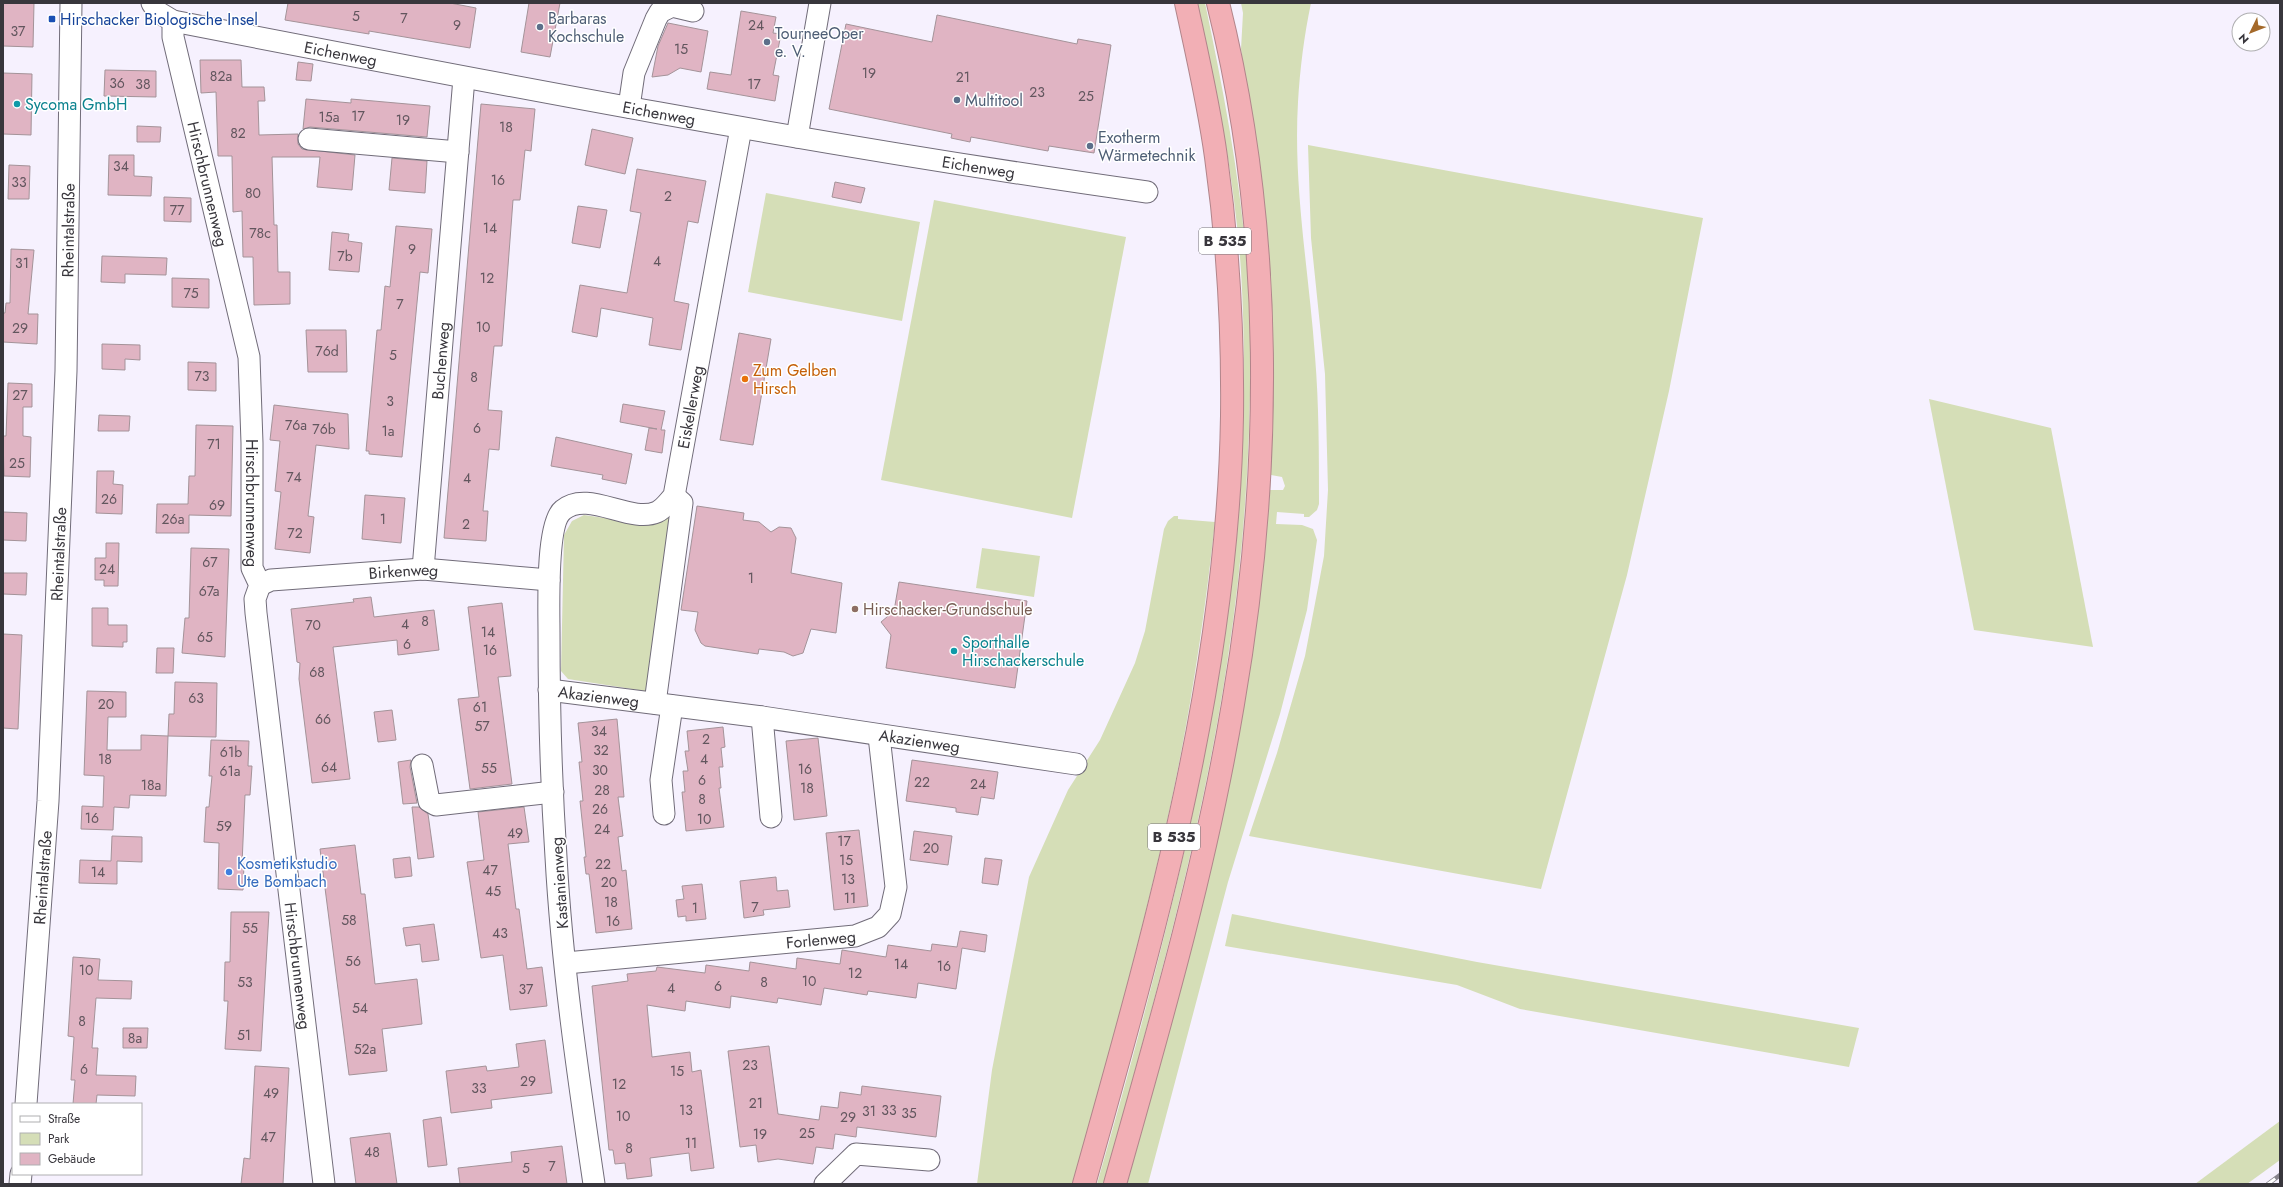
<svg xmlns="http://www.w3.org/2000/svg" width="2283" height="1187" viewBox="0 0 2283 1187" font-family="Jost,sans-serif">
<rect width="100%" height="100%" fill="#f6f1fe"/>
<g fill="#d5deb7">
<path d="M1197,3H1205C1227,107 1247,214 1250,320C1252,433 1245,545 1228,657C1203,829 1155,998 1109,1165L1104,1184H1097C1183,884 1260,586 1241,271C1235,180 1217,91 1197,3Z"/>
<path d="M1241,3H1311C1304,36 1300,69 1298,102C1293,187 1309,272 1315,356C1319,405 1319,454 1319,504L1317,510L1309,517H1304V514L1277,512L1276,524L1302,525L1313,529L1317,540L1307,610L1280,714L1228,882L1148,1184H1127C1191,956 1253,727 1270,490H1283L1285,486L1282,477L1271,475V428L1246,90L1241,49L1243,13Z"/>
<path d="M1308,145L1703,218L1669,391L1627,575L1541,889L1249,836L1277,753L1305,656L1324,556L1328,490L1325,374L1311,238Z"/>
<path d="M766,193L920,222L902,321L748,292Z"/>
<path d="M934,200L1126,237L1072,518L881,480Z"/>
<path d="M1929,399L2051,428L2093,647L1974,630Z"/>
<path d="M678,512L651,692L568,679L561,671L564,535L572,521L584,515L652,525Z"/>
<path d="M1174,516H1178V519L1215,522C1204,622 1189,722 1167,821C1140,943 1106,1064 1073,1184H977L992,1070L1029,877L1068,790L1100,740L1135,663L1145,631L1164,529L1168,521Z"/>
<path d="M982,548L1040,556L1034,597L976,588Z"/>
<path d="M1232,914L1477,962L1859,1028L1849,1067L1520,1009L1457,985L1225,946Z"/>
<path d="M2280,1121V1160L2247,1184H2195Z"/>
</g>
<g fill="#e0b4c3" stroke="#a49399">
<path d="M3,3H34L33,47L3,46Z"/>
<path d="M288,3H450L476,8L470,48L369,31V34L285,20Z"/>
<path d="M529,3H560L550,57L521,52Z"/>
<path d="M741,11L776,17L773,33L781,34L773,75L779,76L775,101L707,89L710,72L731,75Z"/>
<path d="M937,15L1077,44L1078,39L1111,45L1094,153L1049,146L1048,151L971,137L970,142L951,138L952,134L829,109L846,24L932,42Z"/>
<path d="M668,23L708,31L701,72L680,68L668,75L652,77L658,46Z"/>
<path d="M200,60H241L242,87H264L265,101H258L259,135L298,134V144L302,149L355,155L352,190L317,187L320,157H272L274,225H277L278,272H290V304L254,305L253,257H243L242,211L233,212L232,156H218L216,92L201,93Z"/>
<path d="M298,62L313,64L311,81L296,80Z"/>
<path d="M105,70L156,71V97L104,96Z"/>
<path d="M3,73L32,74L31,135L3,134Z"/>
<path d="M306,99L351,103V99L430,106L427,137L310,127L303,129Z"/>
<path d="M481,104L535,109L531,151L525,150L520,200H513L502,346H494L488,410L502,411L499,450L489,449L483,511H488L486,541L444,538Z"/>
<path d="M137,126L161,127L160,142H137Z"/>
<path d="M592,129L633,138L625,174L585,165Z"/>
<path d="M109,155H134V176L152,177L151,196L108,195Z"/>
<path d="M392,158L427,161L425,193L389,190Z"/>
<path d="M9,165L30,166L29,199H8Z"/>
<path d="M637,169L706,181L698,223L688,221L674,301L689,304L681,350L649,345L653,318L601,308L597,337L572,332L580,285L627,293L641,213L630,211Z"/>
<path d="M835,182L865,188L861,203L832,197Z"/>
<path d="M164,197L191,198V222L164,221Z"/>
<path d="M578,206L607,210L600,248L572,243Z"/>
<path d="M396,226L432,229L428,273L420,272L402,457L369,454V451H366L377,330H381L385,286L390,287Z"/>
<path d="M332,232L349,234L348,241L362,243L359,272L329,270Z"/>
<path d="M11,249L34,250L28,314H38L37,344L3,342V313H5L6,303H10Z"/>
<path d="M102,256L167,258L166,275L125,274V283L101,282Z"/>
<path d="M172,278L209,279V308L172,307Z"/>
<path d="M306,330H346L347,372H308Z"/>
<path d="M739,333L771,339L753,445L720,440Z"/>
<path d="M102,344L140,345V360L125,359V370L102,369Z"/>
<path d="M188,362L216,363V391L188,390Z"/>
<path d="M8,383L32,384V407H23V436L31,437L30,477L4,476L3,436H6Z"/>
<path d="M623,404L665,411L661,430H665L662,453L645,450L649,428L657,429L620,422Z"/>
<path d="M274,405L348,414L349,449L316,445L308,516L314,517L310,553L275,549L281,492L275,491L280,441L270,440Z"/>
<path d="M99,415L130,416L129,431H98Z"/>
<path d="M196,425L233,426L231,516L189,515V533H156L157,504H188L189,476H195Z"/>
<path d="M556,437L632,454L626,484L602,479L603,475L551,466Z"/>
<path d="M97,471H114L113,484L123,485L122,514L96,513Z"/>
<path d="M365,495L405,498L401,543L362,539Z"/>
<path d="M697,506L744,513L743,520L759,522L771,532L779,527L791,528L796,538L791,573L842,583L836,633L811,629L803,653L793,656L784,652L759,649L758,654L705,646L701,643L695,630L698,612L681,610Z"/>
<path d="M3,512L27,513L26,541L3,540Z"/>
<path d="M106,543H119L118,586H104V580H95V558H106Z"/>
<path d="M191,548L229,549L225,657L182,653L185,618H189Z"/>
<path d="M3,573H27L26,595L3,594Z"/>
<path d="M899,582L1027,601L1015,688L886,668L891,635L881,622L894,611Z"/>
<path d="M371,597L374,617L434,610L439,650L398,655L397,640L333,647L350,779L312,783L299,679L300,663L297,662L291,609L354,602L353,599Z"/>
<path d="M502,603L511,676L498,677L512,784L470,789L458,699L479,697L468,607Z"/>
<path d="M92,608H108V625H127V642H123V647L92,646Z"/>
<path d="M3,634L22,635L18,729L3,728Z"/>
<path d="M157,648H174L173,673H156Z"/>
<path d="M175,682L217,683L216,737L168,736L169,714H174Z"/>
<path d="M87,691L126,692V717H108L107,750H141V735L168,736L166,796L130,795L129,808L114,807L113,830L81,829L82,806L103,807L104,776L84,775Z"/>
<path d="M392,710L396,740L378,742L374,712Z"/>
<path d="M617,719L624,797H618L623,836L618,837L622,871L626,870L632,929L596,933L589,874H586L584,857H586L580,801H583L579,762H582L578,723Z"/>
<path d="M723,727L725,747L721,748L723,767H719L721,788H719L724,827L686,831L682,792H685L683,771H688L685,751H689L687,731Z"/>
<path d="M818,738L827,816L794,820L786,741Z"/>
<path d="M211,740L249,741L248,766H252L250,795H245L242,864H244L243,890L218,889L219,843L204,842L206,807H209L212,776H209Z"/>
<path d="M411,760L410,767L417,803L403,804L398,762Z"/>
<path d="M912,760L998,772L994,799L981,797L978,815L956,812V808L906,801Z"/>
<path d="M412,807H419L428,814L434,857L418,859Z"/>
<path d="M524,807L529,842L508,844L516,909H519L527,969L542,967L547,1006L510,1010L503,955L481,958L467,862L484,860L478,812Z"/>
<path d="M859,830L868,906L834,910L826,833Z"/>
<path d="M914,831L952,836L948,865L910,860Z"/>
<path d="M112,836L142,837V862L117,861V884L79,883L80,860L111,861Z"/>
<path d="M355,845L361,894H365L375,984L417,979L422,1024L382,1029L387,1071L349,1075L320,849Z"/>
<path d="M410,857L412,876L395,878L393,859Z"/>
<path d="M985,858L1002,860L998,885L982,883Z"/>
<path d="M776,877L777,891L788,890L790,907L763,910L764,915L744,918L740,881Z"/>
<path d="M702,884L706,919L686,921V916L678,917L676,900L684,899L682,886Z"/>
<path d="M231,912H269L261,1051L225,1049L228,1001H224L225,962H230Z"/>
<path d="M434,924L439,960L422,962L420,944L406,946L403,928Z"/>
<path d="M960,931L987,935L985,952L962,948L956,989L918,983L916,998L868,991L867,995L824,988L821,1005L778,998L777,1003L731,996L730,1008L686,1001L685,1011L647,1005L652,1057L690,1052L692,1072L701,1070L714,1168L691,1171L689,1153L650,1158L652,1176L627,1179L625,1163L615,1164L613,1150H609L592,986L628,981L627,974L656,971L657,967L705,973L706,965L749,971L750,962L796,969L797,958L840,964L842,950L886,957L888,945L931,951L932,944L957,947Z"/>
<path d="M73,957L100,959L98,980L132,981L131,999L96,998L92,1048H98L96,1075L136,1076L135,1096L97,1095L96,1104H73L75,1080H71L74,1037L68,1036Z"/>
<path d="M123,1028H148L147,1048H123Z"/>
<path d="M545,1040L552,1093L491,1100L492,1108L451,1113L446,1071L486,1066L487,1071L519,1067L516,1044Z"/>
<path d="M769,1046L778,1114L819,1120L821,1106L838,1108L840,1092L861,1095L862,1086L941,1096L936,1137L857,1127L856,1137L835,1134L833,1149L816,1147L813,1164L778,1159L758,1162L756,1145L740,1147L728,1051Z"/>
<path d="M255,1066L289,1068L283,1184H241L244,1158L250,1159Z"/>
<path d="M441,1117L447,1165L428,1167L423,1120Z"/>
<path d="M390,1133L397,1184H356L350,1138Z"/>
<path d="M562,1146L567,1184H460L458,1168L512,1162L511,1152Z"/>
</g>
<g fill="none" stroke-linecap="round" stroke-linejoin="round">
<g stroke="#716c79" stroke-width="23">
<g id="minor">
<path id="s1" d="M152,3L158,12L173,21C497,84 820,146 1147,192"/>
<path id="s2" d="M173,21V37L249,357L252,443V568L260,585L255,599L256,613L324,1184"/>
<path d="M629,107L634,73L656,19L660,12L672,6L693,11"/>
<path d="M797,137L820,3"/>
<path d="M309,139L458,152"/>
<path id="s3" d="M423,569L464,78"/>
<path id="s4" d="M260,585L271,580L423,569L549,580"/>
<path id="s5" d="M549,690L762,717L1076,764"/>
<path d="M655,703L682,503L674,496"/>
<path d="M762,717L771,817"/>
<path d="M422,765L429,801L436,805L553,792"/>
<path d="M664,814L661,780L672,706"/>
<path id="s6" d="M566,963L855,936L878,927L890,914L896,887L879,736"/>
<path id="s7" d="M26,1104L48,801L66,371L71,3"/>
<path d="M20,1184L21,1174"/>
<path id="s8" d="M594,1184C578,1076 562,966 556,857C551,782 549,707 549,632C549,609 546,523 563,510C588,489 630,524 657,512C664,509 669,501 674,496L741,128"/>
<path d="M825,1184L856,1154L929,1160"/>
</g>
</g>
<g stroke="#b1858b" stroke-width="24">
<g id="highway">
<path d="M1084,1184C1154,934 1228,678 1232,416C1233,329 1228,243 1216,157C1209,105 1197,54 1186,3"/>
<path d="M1115,1184C1160,1025 1206,866 1233,704C1273,473 1275,231 1218,3"/>
</g>
</g>
<use href="#minor" stroke="#fff" stroke-width="21"/>
<use href="#highway" stroke="#f2afb5" stroke-width="22"/>
<g stroke="#87848d" stroke-width="4.5">
<path id="rail" d="M2268,1184L2280,1175"/>
</g>
<use href="#rail" stroke="#fff" stroke-width="3" stroke-dasharray="9" stroke-linecap="butt"/>
</g>
<rect fill="#1a4fb4" stroke="#fff" stroke-width="1.5" x="48" y="15" width="8" height="8" rx="2"/>
<g fill="#5c6f8a" stroke="#fff" stroke-width="1.5">
<circle cx="540" cy="27" r="4"/>
<circle cx="767" cy="42" r="4"/>
<circle cx="957" cy="100" r="4"/>
<circle cx="1090" cy="146" r="4"/>
</g>
<g fill="#0f9aa8" stroke="#fff" stroke-width="1.5">
<circle cx="17" cy="104" r="4"/>
<circle cx="954" cy="651" r="4"/>
</g>
<circle fill="#e8710a" stroke="#fff" stroke-width="1.5" cx="745" cy="379" r="4"/>
<circle fill="#8d6e63" stroke="#fff" stroke-width="1.5" cx="855" cy="609" r="4"/>
<circle fill="#3f7fe0" stroke="#fff" stroke-width="1.5" cx="229" cy="872" r="4"/>
<g text-anchor="middle" stroke-width="3" stroke-linejoin="round" paint-order="stroke">
<g font-size="14" fill="#62565e">
<text x="356" y="21">5</text>
<text x="404" y="23">7</text>
<text x="457" y="30">9</text>
<text x="756" y="30">24</text>
<text x="18" y="36">37</text>
<text x="681" y="54">15</text>
<text x="869" y="78">19</text>
<text x="221" y="81">82a</text>
<text x="963" y="82">21</text>
<text x="117" y="88">36</text>
<text x="143" y="89">38</text>
<text x="754" y="89">17</text>
<text x="1037" y="97">23</text>
<text x="1086" y="101">25</text>
<text x="358" y="121">17</text>
<text x="329" y="122">15a</text>
<text x="403" y="125">19</text>
<text x="506" y="132">18</text>
<text x="238" y="138">82</text>
<text x="121" y="171">34</text>
<text x="498" y="185">16</text>
<text x="19" y="187">33</text>
<text x="253" y="198">80</text>
<text x="668" y="201">2</text>
<text x="177" y="215">77</text>
<text x="490" y="233">14</text>
<text x="260" y="238">78c</text>
<text x="412" y="254">9</text>
<text x="345" y="261">7b</text>
<text x="657" y="266">4</text>
<text x="22" y="268">31</text>
<text x="487" y="283">12</text>
<text x="191" y="298">75</text>
<text x="400" y="309">7</text>
<text x="483" y="332">10</text>
<text x="20" y="333">29</text>
<text x="327" y="356">76d</text>
<text x="393" y="360">5</text>
<text x="202" y="381">73</text>
<text x="474" y="382">8</text>
<text x="20" y="400">27</text>
<text x="390" y="406">3</text>
<text x="296" y="430">76a</text>
<text x="477" y="433">6</text>
<text x="324" y="434">76b</text>
<text x="388" y="436">1a</text>
<text x="214" y="449">71</text>
<text x="17" y="468">25</text>
<text x="294" y="482">74</text>
<text x="467" y="483">4</text>
<text x="109" y="504">26</text>
<text x="217" y="510">69</text>
<text x="173" y="524">26a</text>
<text x="383" y="524">1</text>
<text x="466" y="529">2</text>
<text x="295" y="538">72</text>
<text x="210" y="567">67</text>
<text x="107" y="574">24</text>
<text x="751" y="583">1</text>
<text x="209" y="596">67a</text>
<text x="425" y="626">8</text>
<text x="405" y="629">4</text>
<text x="313" y="630">70</text>
<text x="488" y="637">14</text>
<text x="205" y="642">65</text>
<text x="407" y="649">6</text>
<text x="490" y="655">16</text>
<text x="317" y="677">68</text>
<text x="196" y="703">63</text>
<text x="106" y="709">20</text>
<text x="480" y="712">61</text>
<text x="323" y="724">66</text>
<text x="482" y="731">57</text>
<text x="599" y="736">34</text>
<text x="706" y="744">2</text>
<text x="601" y="755">32</text>
<text x="231" y="757">61b</text>
<text x="105" y="764">18</text>
<text x="704" y="764">4</text>
<text x="329" y="772">64</text>
<text x="489" y="773">55</text>
<text x="805" y="774">16</text>
<text x="600" y="775">30</text>
<text x="230" y="776">61a</text>
<text x="702" y="785">6</text>
<text x="922" y="787">22</text>
<text x="978" y="789">24</text>
<text x="151" y="790">18a</text>
<text x="807" y="793">18</text>
<text x="602" y="795">28</text>
<text x="702" y="804">8</text>
<text x="600" y="814">26</text>
<text x="92" y="823">16</text>
<text x="704" y="824">10</text>
<text x="224" y="831">59</text>
<text x="602" y="834">24</text>
<text x="515" y="838">49</text>
<text x="844" y="846">17</text>
<text x="931" y="853">20</text>
<text x="846" y="865">15</text>
<text x="603" y="869">22</text>
<text x="490" y="875">47</text>
<text x="98" y="877">14</text>
<text x="848" y="884">13</text>
<text x="609" y="887">20</text>
<text x="493" y="896">45</text>
<text x="850" y="903">11</text>
<text x="611" y="907">18</text>
<text x="755" y="912">7</text>
<text x="695" y="913">1</text>
<text x="349" y="925">58</text>
<text x="613" y="926">16</text>
<text x="250" y="933">55</text>
<text x="500" y="938">43</text>
<text x="353" y="966">56</text>
<text x="901" y="969">14</text>
<text x="944" y="971">16</text>
<text x="86" y="975">10</text>
<text x="855" y="978">12</text>
<text x="809" y="986">10</text>
<text x="245" y="987">53</text>
<text x="764" y="987">8</text>
<text x="718" y="991">6</text>
<text x="671" y="993">4</text>
<text x="526" y="994">37</text>
<text x="360" y="1013">54</text>
<text x="82" y="1026">8</text>
<text x="244" y="1040">51</text>
<text x="135" y="1043">8a</text>
<text x="365" y="1054">52a</text>
<text x="750" y="1070">23</text>
<text x="84" y="1074">6</text>
<text x="677" y="1076">15</text>
<text x="528" y="1086">29</text>
<text x="619" y="1089">12</text>
<text x="479" y="1093">33</text>
<text x="271" y="1098">49</text>
<text x="756" y="1108">21</text>
<text x="686" y="1115">13</text>
<text x="889" y="1115">33</text>
<text x="869" y="1116">31</text>
<text x="909" y="1118">35</text>
<text x="623" y="1121">10</text>
<text x="848" y="1122">29</text>
<text x="807" y="1138">25</text>
<text x="760" y="1139">19</text>
<text x="268" y="1142">47</text>
<text x="691" y="1148">11</text>
<text x="629" y="1153">8</text>
<text x="372" y="1157">48</text>
<text x="552" y="1171">7</text>
<text x="526" y="1173">5</text>
</g>
<g fill="#fff" stroke="#747276" stroke-width="1">
<rect x="1199" y="228" width="52" height="26" rx="3"/>
<rect x="1148" y="824" width="52" height="26" rx="3"/>
</g>
<g font-size="15" font-weight="bold" fill="#38363c">
<text x="1225" y="246">B 535</text>
<text x="1174" y="842">B 535</text>
</g>
<g font-size="16" fill="#4e5e75" stroke="#fff" text-anchor="start">
<text x="548" y="24">Barbaras<tspan x="548" dy="18">Kochschule</tspan></text>
<text x="775" y="39">TourneeOper<tspan x="775" dy="18">e. V.</tspan></text>
<text x="965" y="106">Multitool</text>
<text x="1098" y="143">Exotherm<tspan x="1098" dy="18">Wärmetechnik</tspan></text>
</g>
<g font-size="16" fill="#164399" stroke="#fff" text-anchor="start">
<text x="60" y="25">Hirschacker Biologische Insel</text>
</g>
<g font-size="16" fill="#38363c" stroke="#fff">
<text dy="6" stroke="none"><textPath href="#s1" startOffset="199">Eichenweg</textPath></text>
<text dy="6" stroke="none"><textPath href="#s1" startOffset="523">Eichenweg</textPath></text>
<text dy="6" stroke="none"><textPath href="#s1" startOffset="847">Eichenweg</textPath></text>
<text dy="6" stroke="none"><textPath href="#s2" startOffset="167">Hirschbrunnenweg</textPath></text>
<text dy="6" stroke="none"><textPath href="#s7" startOffset="875">Rheintalstraße</textPath></text>
<text dy="6" stroke="none"><textPath href="#s3" startOffset="209">Buchenweg</textPath></text>
<text dy="6" stroke="none"><textPath href="#s8" startOffset="890">Eiskellerweg</textPath></text>
<text dy="6" stroke="none"><textPath href="#s2" startOffset="491">Hirschbrunnenweg</textPath></text>
<text dy="6" stroke="none"><textPath href="#s7" startOffset="551">Rheintalstraße</textPath></text>
<text dy="6" stroke="none"><textPath href="#s4" startOffset="145">Birkenweg</textPath></text>
<text dy="6" stroke="none"><textPath href="#s5" startOffset="50">Akazienweg</textPath></text>
<text dy="6" stroke="none"><textPath href="#s5" startOffset="374">Akazienweg</textPath></text>
<text dy="6" stroke="none"><textPath href="#s7" startOffset="227">Rheintalstraße</textPath></text>
<text transform="translate(559 883) rotate(-94)" y="6">Kastanienweg</text>
<text dy="6" stroke="none"><textPath href="#s6" startOffset="256">Forlenweg</textPath></text>
<text dy="6" stroke="none"><textPath href="#s2" startOffset="959">Hirschbrunnenweg</textPath></text>
</g>
<g font-size="16" fill="#0d838f" stroke="#fff" text-anchor="start">
<text x="25" y="110">Sycoma GmbH</text>
<text x="962" y="648">Sporthalle<tspan x="962" dy="18">Hirschackerschule</tspan></text>
</g>
<g font-size="16" fill="#c56008" stroke="#fff" text-anchor="start">
<text x="753" y="376">Zum Gelben<tspan x="753" dy="18">Hirsch</tspan></text>
</g>
<g font-size="16" fill="#785e54" stroke="#fff" text-anchor="start">
<text x="863" y="615">Hirschacker-Grundschule</text>
</g>
<g font-size="16" fill="#366cbe" stroke="#fff" text-anchor="start">
<text x="237" y="869">Kosmetikstudio<tspan x="237" dy="18">Ute Bombach</tspan></text>
</g>
</g>
<rect width="2283" height="1187" fill="none" stroke="#38363c" stroke-width="8"/>
<rect x="12" y="1103" width="130" height="72" fill="#ffffff" stroke="#afafb1"/>
<rect x="20" y="1116" width="20" height="6" fill="#ffffff" stroke="#afafb1"/>
<text x="48" y="1123" font-size="12" fill="#38363c">Straße</text>
<rect x="20" y="1133" width="20" height="12" fill="#d5deb7" stroke="#afafb1"/>
<text x="48" y="1143" font-size="12" fill="#38363c">Park</text>
<rect x="20" y="1153" width="20" height="12" fill="#e0b4c3" stroke="#afafb1"/>
<text x="48" y="1163" font-size="12" fill="#38363c">Gebäude</text>
<g transform="translate(2251 32) rotate(227)"><circle r="19" fill="#ffffff" stroke="#afafb1"/>
<path d="M0-3L7 15L0 10L-7 15Z" fill="#a4692a"/>
<text y="-6" font-size="11" font-weight="bold" text-anchor="middle" fill="#38363c">N</text>
</g>
</svg>
